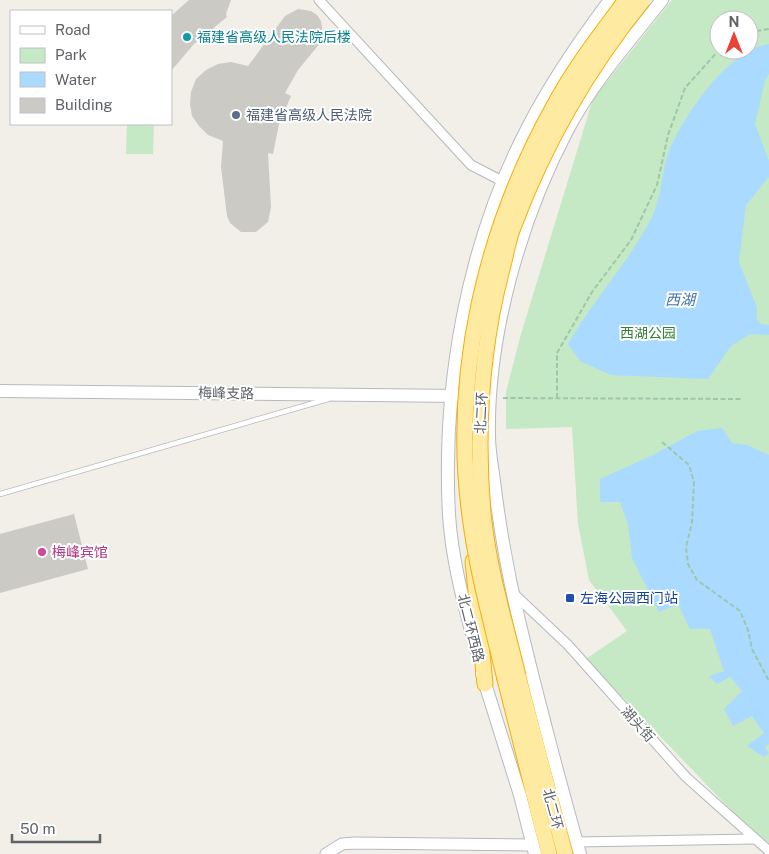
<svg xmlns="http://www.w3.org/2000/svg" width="769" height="854" viewBox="0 0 769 854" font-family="'Public Sans','Noto Sans SC',sans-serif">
<rect width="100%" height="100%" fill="#f1efe8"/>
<g fill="#c5e8c5" fill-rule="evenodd">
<path d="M672,0H769V846L752,832L586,659L627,631L589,580L578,524L572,427L506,429V392L521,334L593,99ZM719,20H749V50H719Z"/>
<path d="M127,124H154L153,154H126Z"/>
</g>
<g fill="#aadaff">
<path d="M769,44V74L765,80L755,124L769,161V177L746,205L739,262L757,308V320L761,324L769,325V335L750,334L731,346L708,379L611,375L580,361L568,344C593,300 629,262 652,217C663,195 661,167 672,144C688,110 730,49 769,44Z"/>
<path d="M722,428L732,443L747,445L769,455V744L765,747L769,753L764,757L747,746L764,733L752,716L733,726L724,709L742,691L730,677L717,684L709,676L724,671L710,629H690L678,604L659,612L632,558L628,524L620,502H600V479L653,455L697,431Z"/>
</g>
<g fill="#cccac5">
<path d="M189,0H231L226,14L227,17L194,44L171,71V16Z"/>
<path d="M298,9L311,11L317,15L321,21L323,35L321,42L298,70L285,93L291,96L279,124L273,154L268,153L271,207L268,222L256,232H241L230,223L227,216L221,167L223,141L208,135L199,126L192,116L190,104L191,92L196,79L206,70L218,64L231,62L248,66L285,16Z"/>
<path d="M74,514L88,569L0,593V534Z"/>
</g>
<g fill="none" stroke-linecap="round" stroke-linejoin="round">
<g stroke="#b5b8bc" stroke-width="6">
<path id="service" d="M0,494L328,399"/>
</g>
<g stroke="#b5b8bc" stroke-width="11">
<g id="minor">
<path d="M319,0L471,165L504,182"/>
<path d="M512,592L568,645L686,777L769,851"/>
<path d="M577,842L753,839"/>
</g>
</g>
<g stroke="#b5b8bc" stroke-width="13">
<path id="tertiary" d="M326,854L342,844L354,843L533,845"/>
</g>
<g stroke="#b6babf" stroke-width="14">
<g id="secondary">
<path d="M0,391L461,396"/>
<path d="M477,653C465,608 452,562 449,515C442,385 467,243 528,127C551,82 580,40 610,0"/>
<path d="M482,674L520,795L535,854"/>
<path d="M580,854C559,779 539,704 521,629C509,580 500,531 494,481C492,466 489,451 489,436C487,335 521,218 568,129C593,82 629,42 662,0"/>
</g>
</g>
<g stroke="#f9ab00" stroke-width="17">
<g id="trunk">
<path d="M473,561L485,684"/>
<path d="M518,676L565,854"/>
<path d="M505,679L549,854"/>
</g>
</g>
<g stroke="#9cc7a9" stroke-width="2" stroke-dasharray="5 2.5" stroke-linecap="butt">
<path d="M749,32L769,29"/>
<path d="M503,398L742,399"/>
<path d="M557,398V353L592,292L631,240L657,185L668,135L685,88L719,50"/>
<path d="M662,442L689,465L694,482L692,523L686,547L688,564L697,580L740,611L748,630L752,649L769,681"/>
</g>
<use href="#service" stroke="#fff" stroke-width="4.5"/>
<use href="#minor" stroke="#fff" stroke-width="9"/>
<use href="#tertiary" stroke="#fff" stroke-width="11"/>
<use href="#secondary" stroke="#fff" stroke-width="12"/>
<use href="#trunk" stroke="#feeaa1" stroke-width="15"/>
<g stroke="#f9ab00" stroke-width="17" stroke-linecap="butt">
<g id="trunk-bridge">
<path d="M518,676C505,622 488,567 483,513C476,431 481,349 502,269C506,255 508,239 514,225C544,145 589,67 643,0"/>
<path d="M505,679C492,625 477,571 470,516C451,375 485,230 554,106C574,68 601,34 626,0"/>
</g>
</g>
<use href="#trunk-bridge" stroke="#feeaa1" stroke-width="15"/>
</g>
<circle fill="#0f9aa8" stroke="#fff" stroke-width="2" cx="187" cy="37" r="5"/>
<circle fill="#5c6f8a" stroke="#fff" stroke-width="2" cx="236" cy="115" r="5"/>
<circle fill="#d1479c" stroke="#fff" stroke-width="2" cx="42" cy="552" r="5"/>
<rect fill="#1a4fb4" stroke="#fff" stroke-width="2" x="565" y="593" width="10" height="10" rx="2.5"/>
<g text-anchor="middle" stroke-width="4" stroke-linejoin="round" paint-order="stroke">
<g font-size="14" fill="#0d838f" stroke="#fff" text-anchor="start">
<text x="197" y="42">福建省高级人民法院后楼</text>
</g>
<g font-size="14" fill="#4e5e75" stroke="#fff" text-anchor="start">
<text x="246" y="120">福建省高级人民法院</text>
</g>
<g font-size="14" fill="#348238" stroke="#fff">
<text x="648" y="338">西湖公园</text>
</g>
<g font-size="14" fill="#5f6368" stroke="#fff">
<text transform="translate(226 393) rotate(1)" y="5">梅峰支路</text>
<text transform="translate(481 413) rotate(-87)" y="5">北二环</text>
<text transform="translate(471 628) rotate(76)" y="5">北二环西路</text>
<text transform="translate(638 724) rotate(48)" y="5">湖头街</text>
<text transform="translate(553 809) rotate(75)" y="5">北二环</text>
</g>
<g font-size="14" fill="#b23c85" stroke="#fff" text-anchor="start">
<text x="52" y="557">梅峰宾馆</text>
</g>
<g font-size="14" fill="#164399" stroke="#fff" text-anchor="start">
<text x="580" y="603">左海公园西门站</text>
</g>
<g font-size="15" font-style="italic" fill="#4174aa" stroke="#fff">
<text x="680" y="305">西湖</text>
</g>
</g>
<rect x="10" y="10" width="162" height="115" fill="#ffffff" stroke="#bfc1c3"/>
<rect x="20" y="26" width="25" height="8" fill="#ffffff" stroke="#bfc1c3"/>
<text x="55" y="35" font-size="15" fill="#5f6368">Road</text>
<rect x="20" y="48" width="25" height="15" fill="#c5e8c5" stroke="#bfc1c3"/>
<text x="55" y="60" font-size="15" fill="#5f6368">Park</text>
<rect x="20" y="72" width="25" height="15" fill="#aadaff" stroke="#bfc1c3"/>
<text x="55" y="85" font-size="15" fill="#5f6368">Water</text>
<rect x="20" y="98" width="25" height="15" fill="#cccac5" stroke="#bfc1c3"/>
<text x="55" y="110" font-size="15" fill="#5f6368">Building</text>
<g transform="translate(734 35)"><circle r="24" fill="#ffffff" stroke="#bfc1c3"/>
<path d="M0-4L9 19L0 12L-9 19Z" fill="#ea4335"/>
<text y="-8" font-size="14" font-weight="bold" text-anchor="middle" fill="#5f6368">N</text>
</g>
<path d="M12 834v8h88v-8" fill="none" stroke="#5f6368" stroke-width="2.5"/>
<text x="20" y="834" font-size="15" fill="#5f6368" stroke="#ffffff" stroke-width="4" paint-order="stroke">50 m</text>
</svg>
